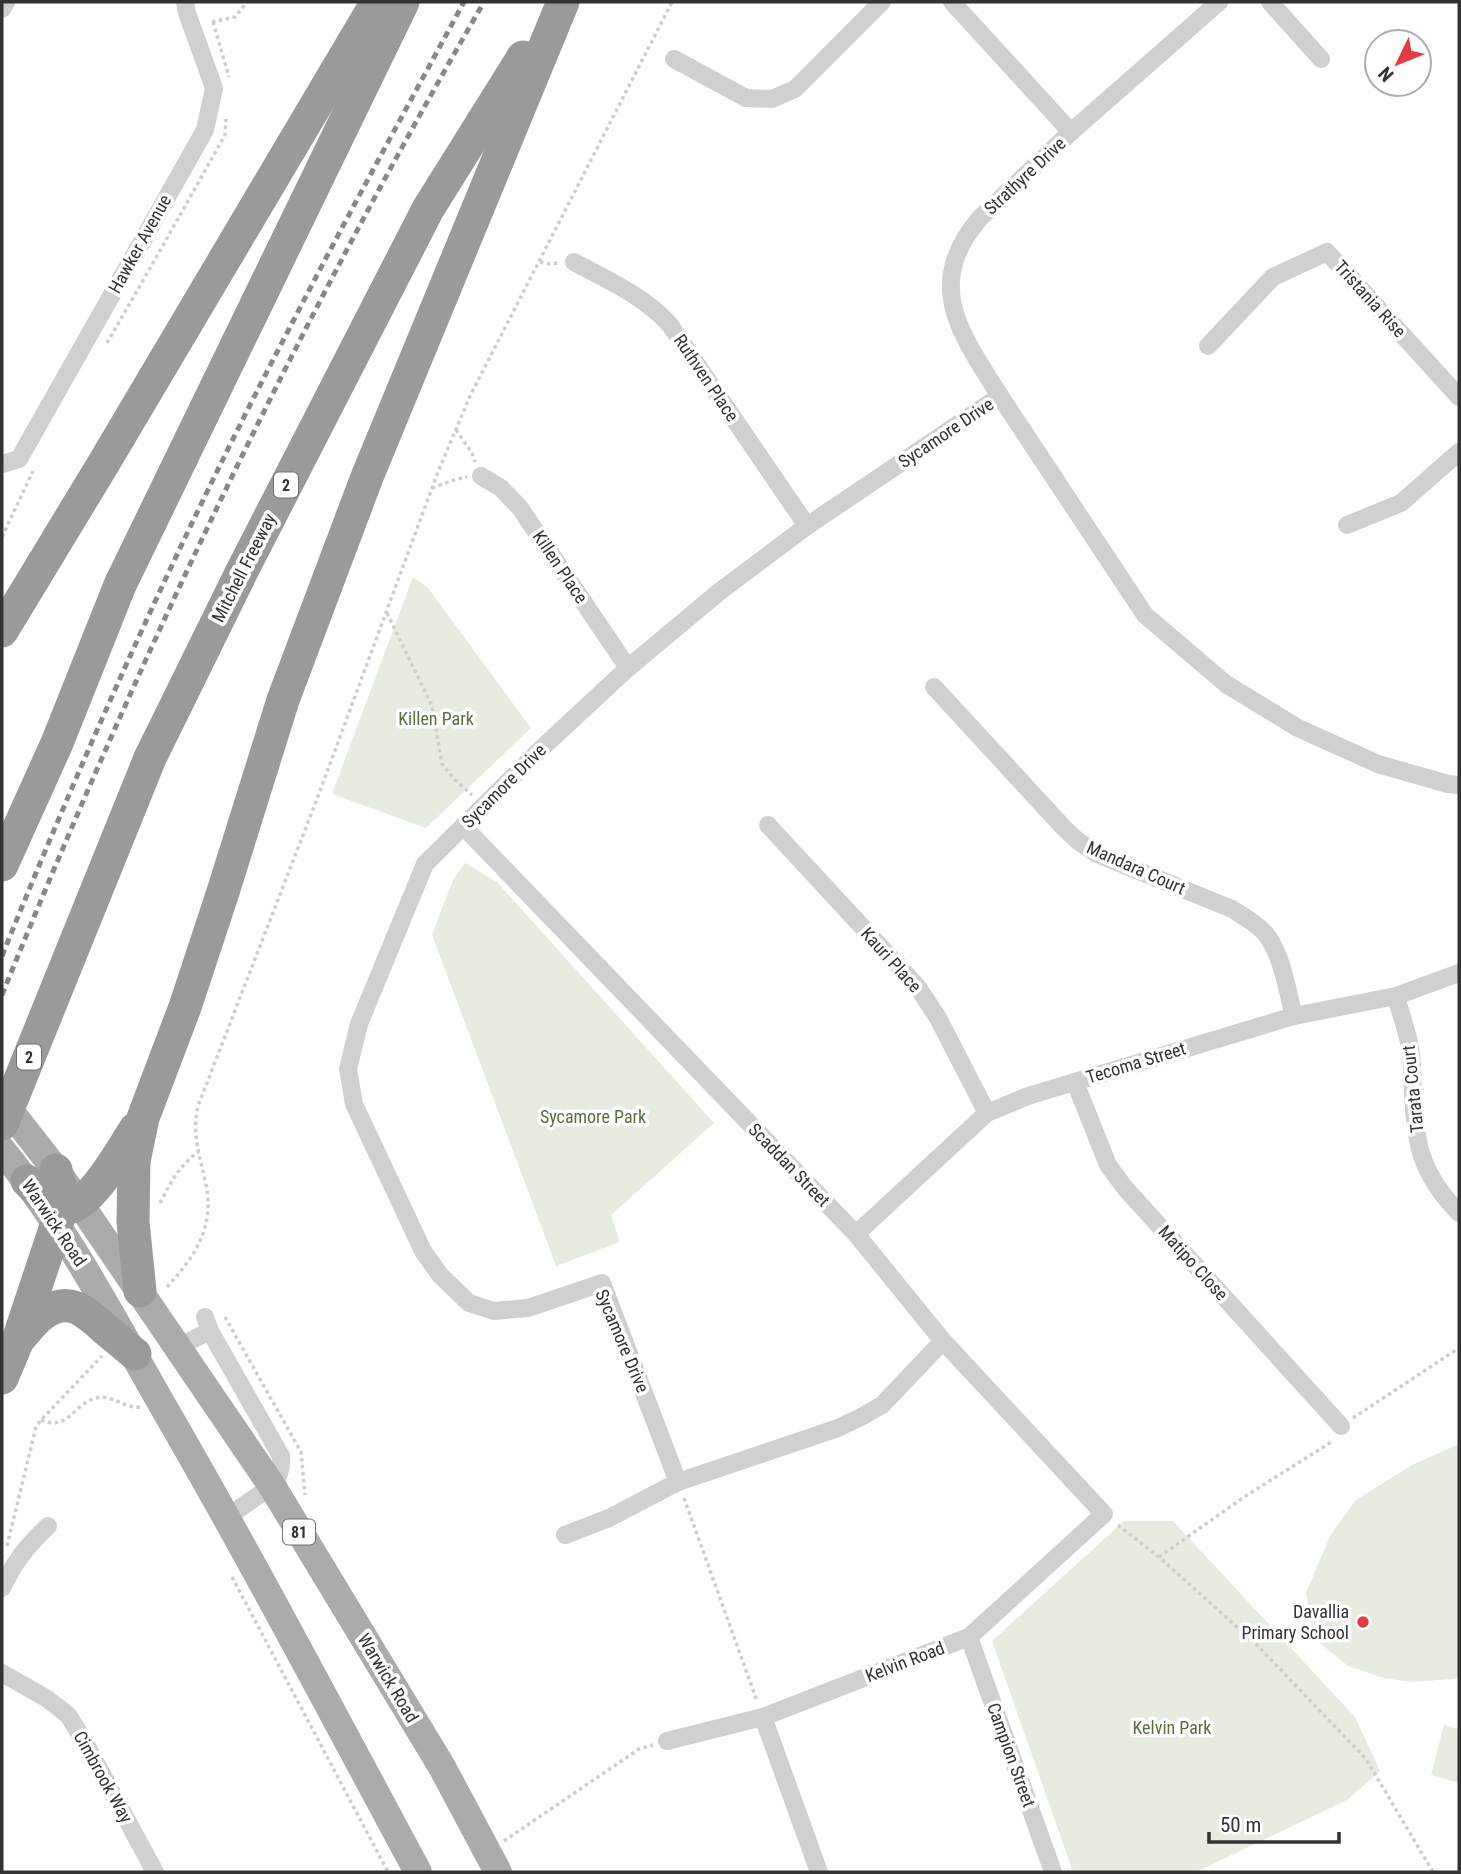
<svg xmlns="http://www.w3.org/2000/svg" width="1461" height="1874" viewBox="0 0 1461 1874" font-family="'Roboto Condensed',sans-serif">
<rect width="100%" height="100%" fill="#fff"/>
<g fill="#e6ecdf">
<path d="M413,577L428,588L531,728L426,828L332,794Z"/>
<path d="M465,863L497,882L714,1123L611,1215L620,1242L556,1266L432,935L453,880Z"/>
<path d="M1459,1444V1676L1454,1679L1411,1682L1384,1678L1348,1666L1314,1638L1306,1593L1331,1534L1356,1500L1412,1465Z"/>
<path d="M1124,1521H1173L1355,1717L1380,1771L1347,1800L1196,1872H1073L992,1641Z"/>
<path d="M1444,1725L1459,1729V1783L1431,1775Z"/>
</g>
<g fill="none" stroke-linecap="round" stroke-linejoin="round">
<g stroke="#cdcdcd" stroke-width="3.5" stroke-dasharray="3.5 3.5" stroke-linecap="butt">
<path d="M212,22L235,17L247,2"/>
<path d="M213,22L229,77"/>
<path d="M540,262L550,264L558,263"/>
<path d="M107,343L157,256L225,135L226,119"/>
<path d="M456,430L472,453L475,462"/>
<path d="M432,488L457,479L467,477"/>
<path d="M2,537L33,471"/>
<path d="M387,613L432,706L442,764L455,780L472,795"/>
<path d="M160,1203C171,1182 178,1167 198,1152"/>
<path d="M167,1287C196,1255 216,1226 205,1180C199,1154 192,1133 198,1106L317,799L438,472L470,396L672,2"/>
<path d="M225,1317L301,1452L305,1495"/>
<path d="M1353,1418L1459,1348"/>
<path d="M41,1420C68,1432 73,1404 96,1398C112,1394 125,1409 140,1407"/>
<path d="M684,1498L757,1701"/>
<path d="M1118,1525L1159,1557L1257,1645L1366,1759L1433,1872"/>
<path d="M7,1546L36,1427L41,1420L102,1356"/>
<path d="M1159,1557L1244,1497L1333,1441"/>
<path d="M232,1577L388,1872"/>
<path d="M504,1841L639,1749L653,1745"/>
</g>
<g stroke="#d0d0d0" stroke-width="18">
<path d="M952,2L1071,132"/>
<path d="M1270,2L1321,59"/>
<path d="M2,9L6,2"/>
<path d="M674,59L746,98L772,99L795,89L882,2"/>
<path d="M574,262C608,280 644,296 670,325L807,526"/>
<path d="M1208,346L1273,277L1327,252L1459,397"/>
<path d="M1000,396C961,334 922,284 981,217L1071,132L1219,2"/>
<path d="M2,464L19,459L205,130L214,88L187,13L185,2"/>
<path d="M481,476L501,488L520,508L628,668"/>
<path d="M1347,525L1401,503L1459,452"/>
<path d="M934,687L1064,828L1078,841L1097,854L1232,909C1243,916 1254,922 1264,932C1282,952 1287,990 1294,1016"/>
<path d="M768,825L917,986L938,1018L987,1113"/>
<path d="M463,826L856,1234L943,1341L1104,1514L969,1637L763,1717L667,1741"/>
<path d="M1396,996C1400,1012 1406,1027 1409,1043C1413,1058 1412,1075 1413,1091C1415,1145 1421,1174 1459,1213"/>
<path d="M1075,1082L1108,1165L1125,1188L1341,1426"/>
<path d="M856,1234L987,1113L1028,1096L1294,1016L1396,996L1459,973"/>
<path d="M205,1317L210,1331L281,1456C282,1469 279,1476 272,1486L227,1517"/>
<path d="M943,1341L882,1405L861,1417L838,1428L678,1482L602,1283L528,1308L494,1311L469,1303L440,1275L423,1251L354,1104L348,1069L359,1024L425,864L543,747L628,668L719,592L807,526L1000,396L1145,615L1226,684L1298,728L1378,764L1448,784L1459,785"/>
<path d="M178,1347L210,1331"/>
<path d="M565,1535L609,1518L678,1482"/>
<path d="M2,1588C15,1561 26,1547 48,1526"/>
<path d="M969,1637L1053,1872"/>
<path d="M2,1673L46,1698L68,1715L83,1739L155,1872"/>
<path d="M763,1717L819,1872"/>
</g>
<g stroke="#ababab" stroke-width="28">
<path d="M2,1101L56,1170L80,1204L272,1486L442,1767L498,1872"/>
<path d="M2,1150C65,1227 111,1315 160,1401C250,1556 333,1714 418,1872"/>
</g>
<g stroke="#9a9a9a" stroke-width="33">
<path d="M2,631L105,461L377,2"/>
<path d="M2,865L57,743L120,585L403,2"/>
<path d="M2,1124L150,758L242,571L428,209L523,57"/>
<path d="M27,1181C37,1190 49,1205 63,1208C87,1213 123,1148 135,1129"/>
<path d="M140,1291L133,1222L134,1161L143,1118L185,1007L223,892L283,700L367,477L563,2"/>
<path d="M20,1338C27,1330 34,1320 43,1314C69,1295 86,1312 105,1329C115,1337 125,1346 135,1354"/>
<path d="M2,1378L18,1340L62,1208L61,1189L56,1170"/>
</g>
<g stroke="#888" stroke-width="5" stroke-dasharray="7 5" stroke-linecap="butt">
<path d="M2,956C88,743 182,534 288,331C345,220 405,111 464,2"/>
<path d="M2,995C140,654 299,321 484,2"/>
</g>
</g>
<circle fill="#e63946" stroke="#fff" stroke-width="2.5" cx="1363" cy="1622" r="7"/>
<g text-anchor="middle" stroke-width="7" stroke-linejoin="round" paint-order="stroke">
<g fill="#fff" stroke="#707070" stroke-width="2">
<rect x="274" y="472.5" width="24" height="25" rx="5"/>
<rect x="17" y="1044.5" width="24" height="25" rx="5"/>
<rect x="283" y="1519.5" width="32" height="25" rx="5"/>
</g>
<g font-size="16" font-weight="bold" fill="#333">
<text x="286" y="491">2</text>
<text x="29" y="1063">2</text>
<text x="299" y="1538">81</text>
</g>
<g font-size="18" fill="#333" stroke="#fff">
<text transform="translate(1025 176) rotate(-43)" y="6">Strathyre Drive</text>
<text transform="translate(140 244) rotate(-61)" y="6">Hawker Avenue</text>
<text transform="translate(1370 299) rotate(48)" y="6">Tristania Rise</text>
<text transform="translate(706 378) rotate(56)" y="6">Ruthven Place</text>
<text transform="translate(946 433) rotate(-34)" y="6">Sycamore Drive</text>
<text transform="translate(560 567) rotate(56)" y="6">Killen Place</text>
<text transform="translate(244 568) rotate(-63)" y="6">Mitchell Freeway</text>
<text transform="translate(504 786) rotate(-45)" y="6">Sycamore Drive</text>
<text transform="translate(1136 868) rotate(24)" y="6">Mandara Court</text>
<text transform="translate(891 960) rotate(48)" y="6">Kauri Place</text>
<text transform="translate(1136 1063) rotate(-17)" y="6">Tecoma Street</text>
<text transform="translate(1413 1089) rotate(-96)" y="6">Tarata Court</text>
<text transform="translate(789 1165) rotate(46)" y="6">Scaddan Street</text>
<text transform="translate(54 1223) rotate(56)" y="6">Warwick Road</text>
<text transform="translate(1193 1263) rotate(48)" y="6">Matipo Close</text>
<text transform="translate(622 1341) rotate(67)" y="6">Sycamore Drive</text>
<text transform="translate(905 1662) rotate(-21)" y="6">Kelvin Road</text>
<text transform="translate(388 1678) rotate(59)" y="6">Warwick Road</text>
<text transform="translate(1011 1755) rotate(70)" y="6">Campion Street</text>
<text transform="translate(103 1777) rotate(61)" y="6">Cimbrook Way</text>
</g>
<g font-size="18" fill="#56703f" stroke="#fff">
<text x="436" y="725">Killen Park</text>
<text x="593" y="1123">Sycamore Park</text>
<text x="1172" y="1734">Kelvin Park</text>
</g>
<g font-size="18" fill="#333" stroke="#fff" text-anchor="end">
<text x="1349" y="1618">Davallia<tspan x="1349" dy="21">Primary School</tspan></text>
</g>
</g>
<rect width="1461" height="1874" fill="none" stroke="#333333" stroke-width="7"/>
<g transform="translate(1398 63) rotate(227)"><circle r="33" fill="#ffffff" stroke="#adadad" stroke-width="2"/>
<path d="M0-5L12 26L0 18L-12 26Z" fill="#e63946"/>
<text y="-10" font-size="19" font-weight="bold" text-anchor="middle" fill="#333333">N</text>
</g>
<path d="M1209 1832v10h130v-10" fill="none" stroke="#333333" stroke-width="3.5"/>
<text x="1220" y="1832" font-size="21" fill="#333333" stroke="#ffffff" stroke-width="5" paint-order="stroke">50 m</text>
</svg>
